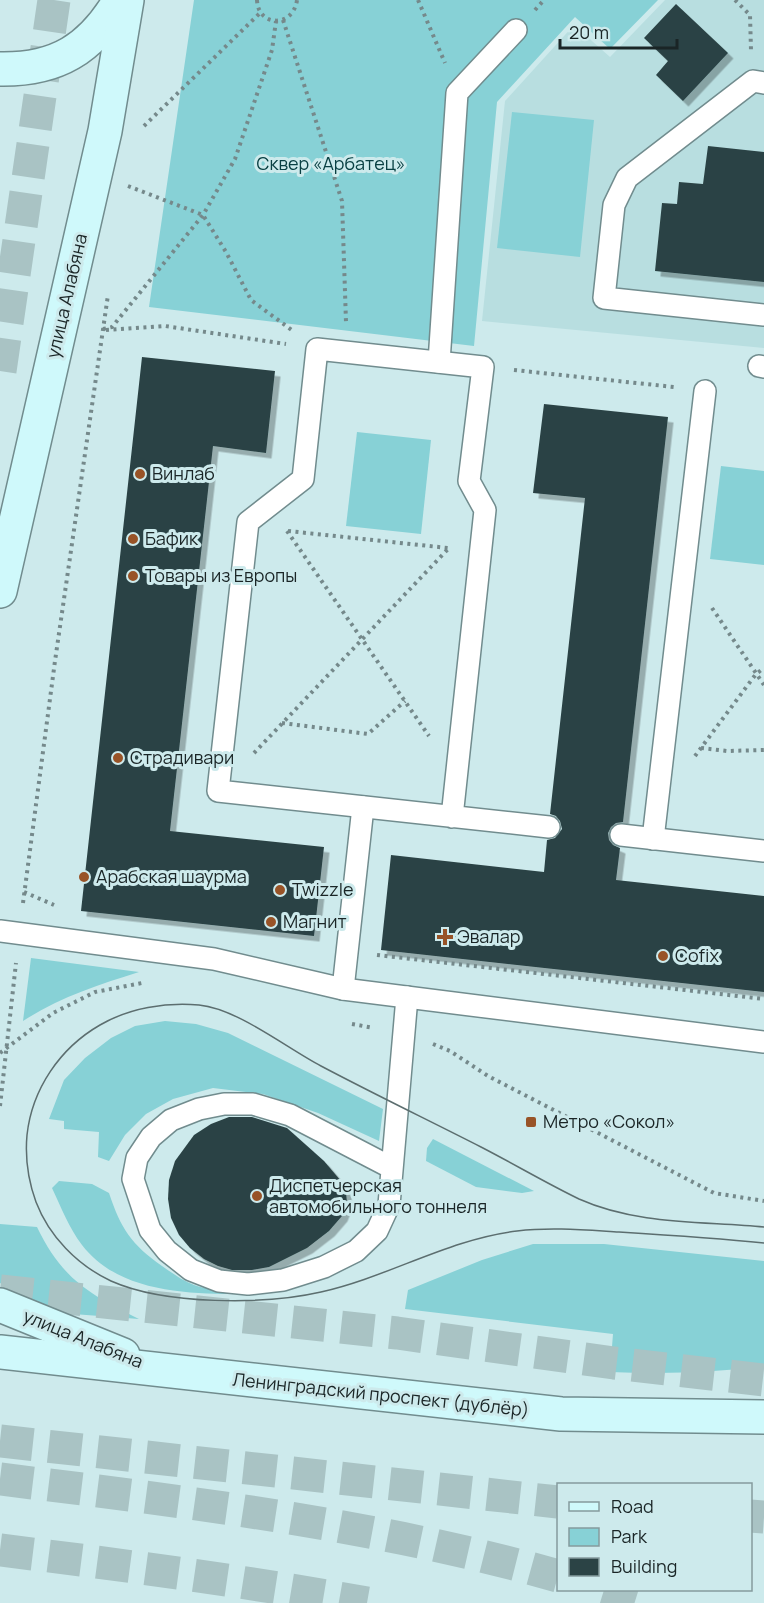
<svg xmlns="http://www.w3.org/2000/svg" width="764" height="1603" viewBox="0 0 764 1603" font-family="Manrope,sans-serif">
<defs>
<filter id="shadow"><feDropShadow dx="5.5" dy="5.5" stdDeviation="0" flood-color="#0004"/></filter>
</defs>
<rect width="100%" height="100%" fill="#cdeaec"/>
<path fill="#b8dee0" d="M665,0H764V348L482,321L505,101L574,25L610,57Z"/>
<g fill="#87d1d6">
<path d="M194,0H658L610,49L575,17L497,102L474,346L149,307Z"/>
<path d="M512,112L594,120L580,257L497,248Z"/>
<path d="M357,432L431,440L421,534L346,526Z"/>
<path d="M721,466L764,471V565L710,559Z"/>
<path d="M31,958L139,972C98,985 60,997 23,1021Z"/>
<path d="M165,1021L196,1024L228,1033L383,1109L379,1141L318,1113L263,1094L213,1088L173,1099L146,1114L125,1135L109,1161L98,1157L99,1132L64,1129V1121L49,1119L64,1080L85,1058L111,1038L135,1026Z"/>
<path d="M433,1139L534,1191L522,1193L476,1187L426,1161L427,1148Z"/>
<path d="M59,1181L92,1184L109,1193C121,1229 131,1244 162,1266C172,1273 183,1281 194,1285C208,1290 225,1291 240,1294C186,1294 118,1292 82,1245C69,1228 61,1207 52,1188Z"/>
<path d="M0,1224L37,1227C62,1279 89,1294 139,1319L60,1313L0,1283Z"/>
<path d="M533,1244H604L764,1261V1366C713,1373 662,1374 610,1372L613,1334L405,1309L408,1290L482,1260Z"/>
</g>
<g fill="#2b4345" filter="url(#shadow)">
<path d="M676,4L728,53L683,101L656,75L668,61L644,38Z"/>
<path d="M708,146L764,152V282L655,271L662,203L677,204L679,182L703,184Z"/>
<path d="M142,357L275,371L266,453L213,446L170,831L324,847L314,936L81,911Z"/>
<path d="M544,404L668,417L623,822L616,823L611,827L608,833L609,840L613,845L620,848L616,880L764,896V992L381,950L391,855L544,872L547,840L555,838L562,829L560,821L556,816L550,814L585,498L533,493Z"/>
<path d="M229,1117H252L287,1128L324,1161L341,1181L346,1192L347,1203L342,1216L329,1231L307,1248L269,1267L252,1270H232L218,1266L204,1259L190,1248L179,1235L171,1218L168,1199L169,1180L175,1161L194,1135L211,1124Z"/>
</g>
<g fill="none" stroke-linecap="round" stroke-linejoin="round">
<path stroke="#a9c3c4" stroke-width="33" stroke-dasharray="33 16" stroke-linecap="butt" d="M0,371L54,0"/>
<g stroke="#a9c3c4" stroke-width="33" stroke-dasharray="33 16" stroke-linecap="butt">
<path d="M0,1291L397,1333L614,1363L764,1380"/>
<path d="M0,1441L558,1502"/>
<path d="M0,1479C188,1502 376,1524 558,1576"/>
<path d="M750,1516L764,1517"/>
<path d="M0,1550C123,1565 245,1581 367,1603"/>
<path d="M604,1590L646,1603"/>
</g>
<g stroke="#718c8e" stroke-width="24">
<g id="lane">
<path d="M764,83L753,81L627,178L614,205L604,298L764,315"/>
<path d="M439,362L457,93L516,30"/>
<path d="M759,366L764,367"/>
<path d="M452,817L485,510L469,481L483,367L317,349L303,479L248,522L218,791C328,803 438,815 549,827"/>
<path d="M621,835L764,851"/>
<path d="M653,839L705,391"/>
<path d="M0,931L214,959L343,989L764,1042"/>
<path d="M343,989L363,807"/>
<path d="M392,1168L290,1115L253,1104H224L199,1109L171,1120L151,1137L137,1158L133,1179L150,1230L167,1251L191,1270L219,1281L248,1284L283,1280L324,1267L356,1251L377,1231L389,1205L407,997"/>
</g>
</g>
<g stroke="#718c8e" stroke-width="36">
<g id="secondary">
<path d="M0,69C57,70 91,49 120,0"/>
<path d="M0,591L105,131L127,0"/>
<path d="M0,1305L123,1355"/>
<path d="M0,1352L561,1414L764,1417"/>
</g>
</g>
<g stroke="#75898b" stroke-width="4" stroke-dasharray="3 4.5" stroke-linecap="butt">
<path d="M257,0C258,27 293,28 297,0"/>
<path d="M418,0L445,63"/>
<path d="M735,0L750,15L751,50"/>
<path d="M535,10L544,0"/>
<path d="M283,20L342,201L346,322"/>
<path d="M144,126L260,13"/>
<path d="M128,186L203,215L226,252L251,300L293,331"/>
<path d="M103,329L112,327L203,215L235,159L272,50L276,21"/>
<path d="M106,330L165,326L286,344"/>
<path d="M514,370L674,387"/>
<path d="M287,531L429,736"/>
<path d="M288,531L448,548"/>
<path d="M712,608L764,685"/>
<path d="M282,723L368,734L405,701"/>
<path d="M701,748L727,751L764,750"/>
<path d="M254,753L449,548"/>
<path d="M695,756L756,674L764,668"/>
<path d="M24,892L54,905"/>
<path d="M23,903L55,661L108,295"/>
<path d="M377,955L764,999"/>
<path d="M352,1024L374,1028"/>
<path d="M433,1044L450,1051L488,1076L714,1193L764,1201"/>
<path d="M0,1053L53,1013L95,992L142,983"/>
<path d="M0,1106L16,963"/>
</g>
<use href="#lane" stroke="#fff" stroke-width="21"/>
<use href="#secondary" stroke="#cff9fb" stroke-width="33"/>
<path stroke="#5c6e6f" stroke-width="1.5" d="M764,1227C702,1221 637,1225 579,1199C546,1183 514,1164 481,1147C428,1120 374,1094 321,1066C285,1047 238,1009 199,1005C166,1002 129,1008 100,1025C60,1048 32,1089 27,1135C25,1157 28,1180 36,1202C49,1236 77,1265 111,1281C165,1305 264,1305 321,1292C388,1277 449,1239 517,1231C551,1227 585,1230 619,1232C668,1235 716,1238 764,1243"/>
</g>
<g fill="#985327" stroke="#cdeaec" stroke-width="2">
<circle cx="140" cy="474" r="6"/>
<circle cx="133" cy="539" r="6"/>
<circle cx="133" cy="576" r="6"/>
<circle cx="118" cy="758" r="6"/>
<circle cx="84" cy="877" r="6"/>
<circle cx="280" cy="890" r="6"/>
<circle cx="271" cy="922" r="6"/>
<path d="M442 928h6v6h6v6h-6v6h-6v-6h-6v-6h6z"/>
<circle cx="663" cy="956" r="6"/>
<rect x="525" y="1116" width="12" height="12" rx="3"/>
<circle cx="257" cy="1196" r="6"/>
</g>
<g text-anchor="middle" stroke-width="6" stroke-linejoin="round" paint-order="stroke">
<g font-size="18" fill="#094043" stroke="#cdeaec">
<text x="331" y="170">Сквер «Арбатец»</text>
</g>
<g font-size="18" fill="#1a2526" stroke="#cdeaec">
<text transform="translate(67 296) rotate(-77)" y="6">улица Алабяна</text>
<text transform="translate(83 1339) rotate(22)" y="6">улица Алабяна</text>
<text transform="translate(381 1395) rotate(6)" y="6">Ленинградский проспект (дублёр)</text>
</g>
<g font-size="18" fill="#1a2526" stroke="#cdeaec" text-anchor="start">
<text x="152" y="480">Винлаб</text>
<text x="145" y="545">Бафик</text>
<text x="145" y="582">Товары из Европы</text>
<text x="130" y="764">Страдивари</text>
<text x="96" y="883">Арабская шаурма</text>
<text x="292" y="896">Twizzle</text>
<text x="283" y="928">Магнит</text>
<text x="457" y="943">Эвалар</text>
<text x="675" y="962">Cofix</text>
<text x="543" y="1128">Метро «Сокол»</text>
<text x="269" y="1192">Диспетчерская<tspan x="269" dy="21">автомобильного тоннеля</tspan></text>
</g>
</g>
<rect x="557" y="1483" width="195" height="108" fill="#cdeaec" stroke="#859b9d" stroke-width="1.5"/>
<rect x="569" y="1502" width="30" height="9" fill="#cff9fb" stroke="#859b9d" stroke-width="1.5"/>
<text x="611" y="1513" font-size="18" fill="#1a2526">Road</text>
<rect x="569" y="1528" width="30" height="18" fill="#87d1d6" stroke="#859b9d" stroke-width="1.5"/>
<text x="611" y="1543" font-size="18" fill="#1a2526">Park</text>
<rect x="569" y="1558" width="30" height="18" fill="#2b4345" stroke="#859b9d" stroke-width="1.5"/>
<text x="611" y="1573" font-size="18" fill="#1a2526">Building</text>
<path d="M560 39v9h117v-9" fill="none" stroke="#1a2526" stroke-width="3"/>
<text x="569" y="39" font-size="18" fill="#1a2526" stroke="#cdeaec" stroke-width="4.5" paint-order="stroke">20 m</text>
</svg>
